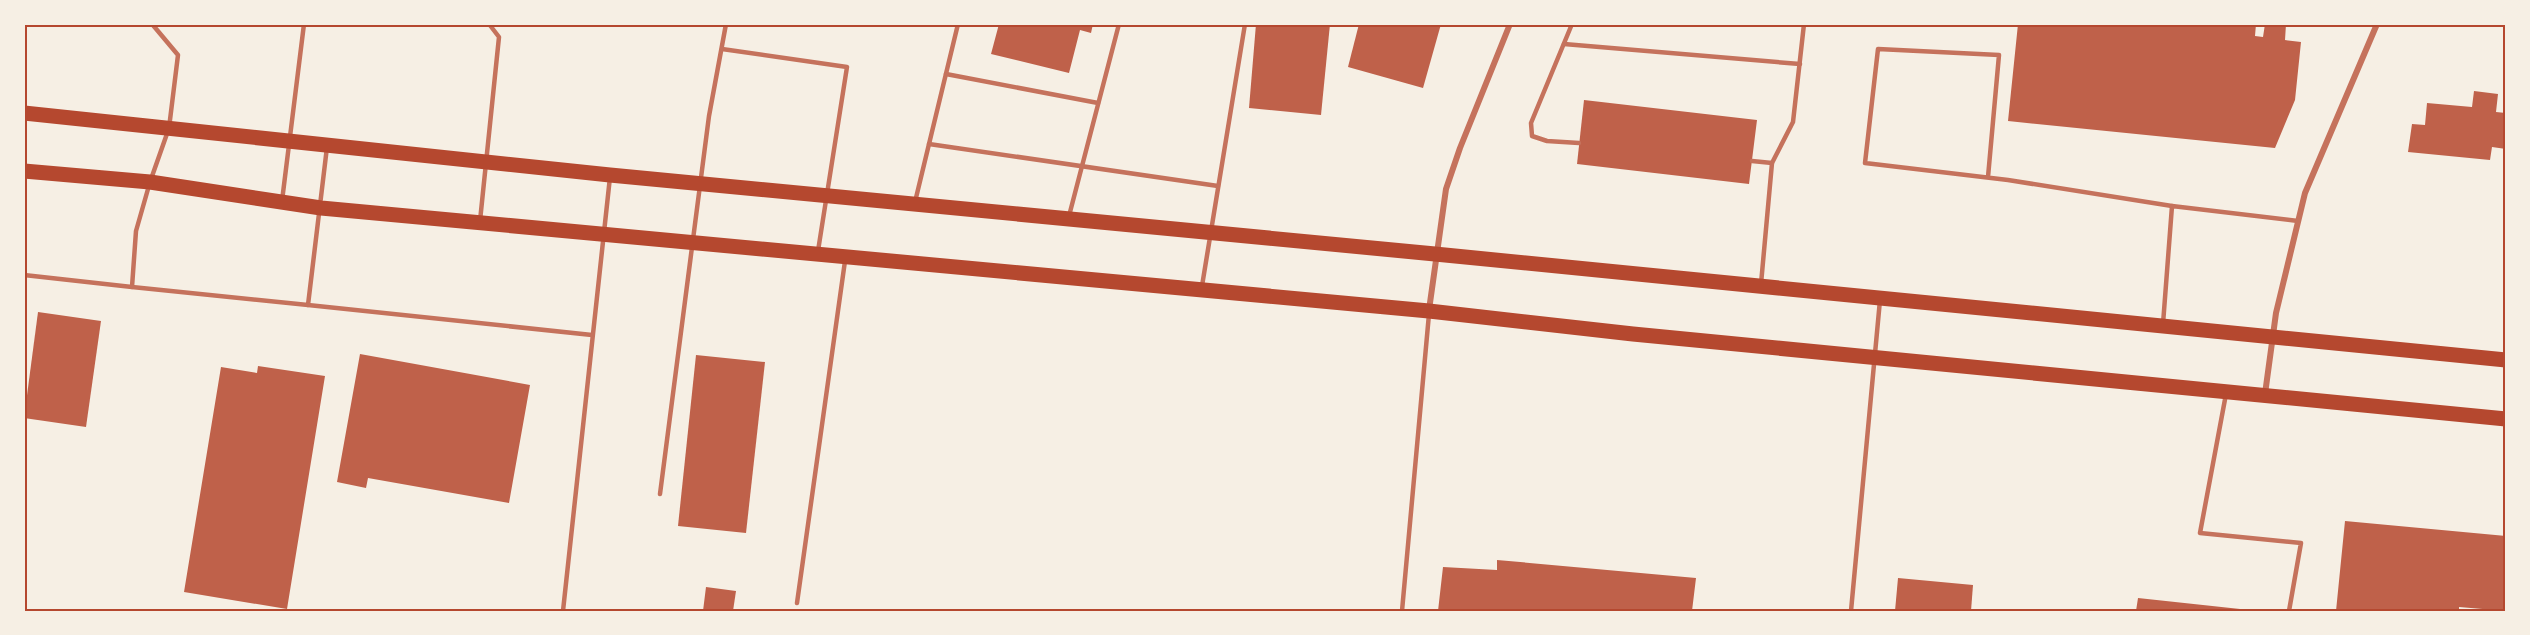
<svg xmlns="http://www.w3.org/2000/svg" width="2530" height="635" viewBox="0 0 2530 635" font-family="'Varela Round',sans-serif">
<rect width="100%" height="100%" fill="#f6efe4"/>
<g fill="#bf614a">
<path d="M999,24H1093L1091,33L1080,30L1069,73L991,54Z"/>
<path d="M1256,24H1330L1321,115L1249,108Z"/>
<path d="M1359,24H1441L1423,88L1348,67Z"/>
<path d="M2018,24H2256L2255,36L2263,37L2265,24H2286L2285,40L2301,42L2295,100L2275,148L2008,121Z"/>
<path d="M2474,91L2498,94L2496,112L2506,113V149L2492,147L2490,160L2408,152L2412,124L2425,125L2427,103L2472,107Z"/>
<path d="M1584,100L1757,120L1749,184L1577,164Z"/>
<path d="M38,312L101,321L86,427L24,418Z"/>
<path d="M360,354L530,385L509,503L368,478L366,488L337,482Z"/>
<path d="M696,355L765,362L746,533L678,526Z"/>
<path d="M258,366L325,376L287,609L184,592L221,367L257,373Z"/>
<path d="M2345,521L2506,536V611L2459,607V611H2336Z"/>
<path d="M1497,560L1696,578L1692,611H1438L1443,567L1497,570Z"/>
<path d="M1898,578L1973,585L1971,611H1895Z"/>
<path d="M706,587L736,591L733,611H703Z"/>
<path d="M2138,598L2240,609V611H2136Z"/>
</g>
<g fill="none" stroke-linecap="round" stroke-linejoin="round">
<g stroke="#c5725c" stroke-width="4.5">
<path d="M152,24L178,55L169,128L150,182L136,231L132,287L308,305"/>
<path d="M1572,24L1531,123L1532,136L1547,141L1579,143"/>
<path d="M1564,44L1800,64"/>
<path d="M722,49L847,67L818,251"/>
<path d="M946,74L1098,103"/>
<path d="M929,144L1218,186"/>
<path d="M327,147L308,305L592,335"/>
<path d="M1752,161L1772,163"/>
<path d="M1988,177L1999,55L1878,49L1865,163L2008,180L2172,206"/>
<path d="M282,201L304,24"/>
<path d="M915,202L958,24"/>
<path d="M1069,216L1119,24"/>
<path d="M480,221L499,37L489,24"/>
<path d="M24,275L132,287"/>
<path d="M1761,284L1772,163L1793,122L1804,24"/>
<path d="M1202,286L1245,24"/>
<path d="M2163,324L2172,206L2298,221"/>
<path d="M2226,394L2200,533L2301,543L2289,611"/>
<path d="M660,494L709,116L726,24"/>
<path d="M797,603L845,261"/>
<path d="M563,611L610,177"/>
<path d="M1402,611L1429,314"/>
<path d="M1851,611L1880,300"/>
</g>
<g stroke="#c5725c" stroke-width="6">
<path d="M1429,310L1446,189L1460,148L1510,24"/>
<path d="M2265,394L2276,313L2305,193L2377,24"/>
</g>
<g stroke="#b5482f" stroke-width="15">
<path d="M24,113L610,175L1435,254L2506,360"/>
<path d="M24,171L150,182L321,208L1429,311L1633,334L2506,419"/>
</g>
</g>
<rect width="2530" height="635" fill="none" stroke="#f6efe4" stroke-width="51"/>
<rect x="26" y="26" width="2478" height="584" fill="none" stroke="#b5482f" stroke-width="2"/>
</svg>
